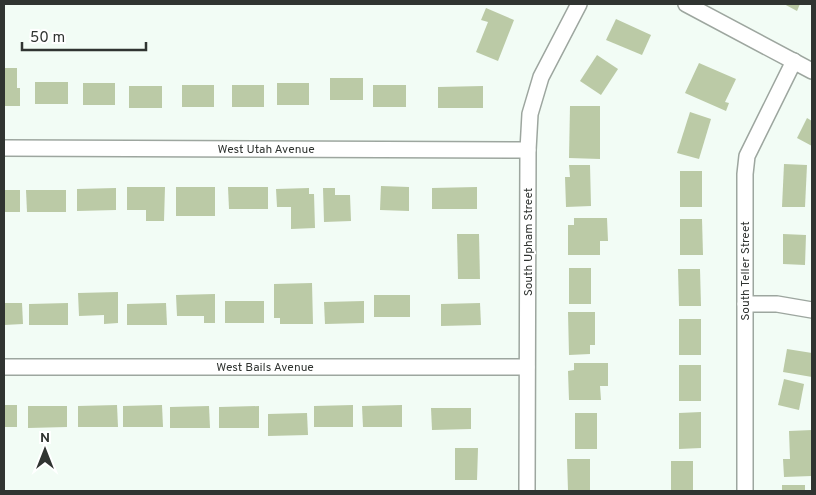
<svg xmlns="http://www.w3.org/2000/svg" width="816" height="495" viewBox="0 0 816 495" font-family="Overpass,sans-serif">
<rect width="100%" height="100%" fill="#f2fcf5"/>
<g fill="#bbcaa6">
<path d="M784,4H800L797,11Z"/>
<path d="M486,8L514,20L498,61L476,52L488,22L481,20Z"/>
<path d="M616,19L651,35L642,55L606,40Z"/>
<path d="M597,55L618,69L601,95L580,81Z"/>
<path d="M699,63L736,79L725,102L729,103L726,111L685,93Z"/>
<path d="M4,68H17V88H20V106H4Z"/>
<rect x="330" y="78" width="33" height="22"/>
<rect x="35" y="82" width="33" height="22"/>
<rect x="83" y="83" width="32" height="22"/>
<rect x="277" y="83" width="32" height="22"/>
<rect x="182" y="85" width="32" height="22"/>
<rect x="232" y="85" width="32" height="22"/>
<rect x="373" y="85" width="33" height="22"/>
<rect x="129" y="86" width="33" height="22"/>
<path d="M483,86V108H438V87Z"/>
<path d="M570,106H600V159L569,158Z"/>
<path d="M690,112L711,119L699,159L677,153Z"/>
<path d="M807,118L812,121V146L797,138Z"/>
<path d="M784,164L807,165L805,207H782Z"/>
<path d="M569,165H590L591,206L566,207L565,177H570Z"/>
<rect x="680" y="171" width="22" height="36"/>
<path d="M381,186L409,187V211L380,210Z"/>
<path d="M127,187H165L164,221H146V210H127Z"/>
<rect x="176" y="187" width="39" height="29"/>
<path d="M228,187H268V209H229Z"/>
<path d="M477,187V209H432V188Z"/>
<path d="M116,188V210L77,211V189Z"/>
<path d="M309,188V194H314L315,228L291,229V207H277L276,189Z"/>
<path d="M323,188H335V195H350L351,221L324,222Z"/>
<rect x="4" y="190" width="16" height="22"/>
<path d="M26,190H66V212H27Z"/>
<path d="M574,218H607L608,241H600V255H568V225H574Z"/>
<path d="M680,219H702L703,255H680Z"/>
<path d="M457,234H479L480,279H458Z"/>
<path d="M783,234L806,235L805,265L783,264Z"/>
<rect x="569" y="268" width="22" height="36"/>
<path d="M678,269H700L701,306H679Z"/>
<path d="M312,283L313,324H280V318H274V284Z"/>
<path d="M118,292V323L104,324V315L79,316L78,293Z"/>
<path d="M215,294V323H204V316H177L176,295Z"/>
<rect x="374" y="295" width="36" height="22"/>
<rect x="225" y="301" width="39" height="22"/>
<path d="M364,301V323L325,324L324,302Z"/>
<path d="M4,303H22L23,324L4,325Z"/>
<path d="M68,303V325H29V304Z"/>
<path d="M166,303L167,325H127V304Z"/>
<path d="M480,303L481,325L441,326V304Z"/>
<path d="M568,312H595V345H590V354L569,355Z"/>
<rect x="679" y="319" width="22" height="36"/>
<path d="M787,349L812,353V377L783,372Z"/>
<path d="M574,363H608V386H600L601,400H569L568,371L574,370Z"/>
<rect x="679" y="365" width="22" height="36"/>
<path d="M784,379L804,384L799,410L778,405Z"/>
<rect x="4" y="405" width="13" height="22"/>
<path d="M117,405L118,427H78V406Z"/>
<path d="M162,405L163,427H123V406Z"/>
<path d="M353,405V427H314V406Z"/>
<path d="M402,405V427H363L362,406Z"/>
<path d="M28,406H67V427L28,428Z"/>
<path d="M209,406L210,428H170V407Z"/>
<path d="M259,406V428H219V407Z"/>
<path d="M431,408H471V429L432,430Z"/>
<path d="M701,412V448L679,449V413Z"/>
<path d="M307,413L308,435L268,436V414Z"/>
<rect x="575" y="413" width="22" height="36"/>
<path d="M812,430V476L784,477L783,459H790L789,431Z"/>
<path d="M455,448H478L477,480H455Z"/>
<path d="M567,459H590V491H568Z"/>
<rect x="671" y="461" width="22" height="30"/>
<rect x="782" y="485" width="23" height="6"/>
</g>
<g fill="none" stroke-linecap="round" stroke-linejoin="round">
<g stroke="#9da69f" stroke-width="18">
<g id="minor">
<path d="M686,4L812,71"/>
<path d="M4,148L528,150"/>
<path d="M745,304H777L812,310"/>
<path d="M4,367H527"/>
<path d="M527,491L528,150L530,114L541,77L579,4"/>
<path d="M745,491V174L747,156L794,61"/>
</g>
</g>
<use href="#minor" stroke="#fff" stroke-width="15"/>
</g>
<g text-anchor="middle" stroke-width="4" stroke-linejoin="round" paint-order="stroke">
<g font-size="12" fill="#303431" stroke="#fff">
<text x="266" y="153">West Utah Avenue</text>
<text transform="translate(528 242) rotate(-90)" y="4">South Upham Street</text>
<text transform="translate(745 271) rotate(-90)" y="4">South Teller Street</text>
<text x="265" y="371">West Bails Avenue</text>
</g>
</g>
<rect width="816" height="495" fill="none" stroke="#303431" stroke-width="10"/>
<g transform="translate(45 450)" stroke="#ffffff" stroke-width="4" paint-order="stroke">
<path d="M0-4L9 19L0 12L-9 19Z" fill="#303431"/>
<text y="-8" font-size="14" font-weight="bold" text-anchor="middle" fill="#303431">N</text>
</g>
<path d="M22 42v8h124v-8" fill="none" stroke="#303431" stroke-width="2.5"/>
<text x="30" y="42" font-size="15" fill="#303431" stroke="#ffffff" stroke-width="4" paint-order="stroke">50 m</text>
</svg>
